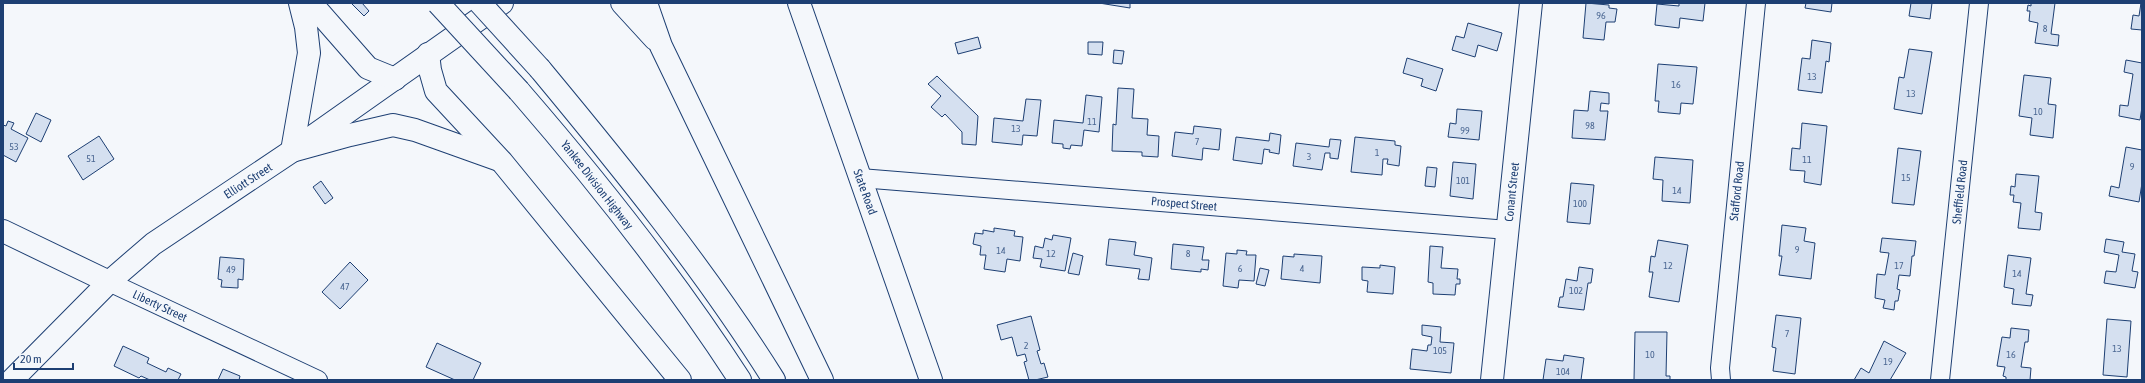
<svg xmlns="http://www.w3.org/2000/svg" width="2145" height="383" viewBox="0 0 2145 383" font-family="'Asap Condensed',sans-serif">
<rect width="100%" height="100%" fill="#f4f7fb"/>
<g fill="#d5e0f0" stroke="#1d3f73">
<path d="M351,3H362L369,11L364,16Z"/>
<path d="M1099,3H1130V8Z"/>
<path d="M1586,3L1609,5V8L1617,9L1615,22H1606L1604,40L1583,38Z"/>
<path d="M1679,3H1705L1703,21L1680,18L1679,28L1655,25L1657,4L1679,6Z"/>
<path d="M1806,3H1832L1831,12L1805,8Z"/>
<path d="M1911,3H1932L1930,19L1909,16Z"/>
<path d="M2031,3H2055L2051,34L2059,35L2058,46L2035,43L2038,23L2029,21L2030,11H2027L2028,5L2031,6Z"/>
<path d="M2141,3L2142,30L2131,29L2133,15L2139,16Z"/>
<path d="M1468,23L1502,33L1497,51L1478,45L1475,57L1452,50L1456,36L1464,38Z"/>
<path d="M978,37L981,48L958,54L955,43Z"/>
<path d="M1812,40L1831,43L1829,62L1826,61L1822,93L1798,90L1802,58L1810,59Z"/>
<path d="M1088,42H1103L1102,55L1088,54Z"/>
<path d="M1909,49L1932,52L1922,114L1894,109L1899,77L1904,78Z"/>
<path d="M1114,50L1124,51L1122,64L1113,63Z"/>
<path d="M1407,58L1443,69L1436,91L1421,86L1423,79L1403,73Z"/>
<path d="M2126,60L2142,63V107L2140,120L2119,116L2120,105L2128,106L2133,74L2124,72Z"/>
<path d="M1658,64L1697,67L1693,104L1681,103L1680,114L1658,112L1659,101H1655Z"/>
<path d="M2024,75L2051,78L2048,104L2056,105L2053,138L2030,135L2032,118L2019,116Z"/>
<path d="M937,76L978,116L976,145L962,144V132L945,114L942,117L931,107L941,96L928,84Z"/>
<path d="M1118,88L1134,89L1132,118L1148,119L1147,135L1159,136L1158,157L1142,156V152L1112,151L1113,124L1116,125Z"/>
<path d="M1590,91L1609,93V104L1601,103L1600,111H1608L1605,140L1572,138L1574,110L1588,111Z"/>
<path d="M1086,95L1102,97L1099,132L1084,130L1082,146L1071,145L1070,149L1063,148V144L1052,143L1054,120L1083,123Z"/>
<path d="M1026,99L1041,100L1037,136L1023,135L1022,145L992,142L994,118L1023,121Z"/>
<path d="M1457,109L1482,111L1479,140L1448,137L1450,123L1456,124Z"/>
<path d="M36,113L51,120L41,142L26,134Z"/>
<path d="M8,121L14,123L11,129L28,138L16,162L3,155V125L6,126Z"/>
<path d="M1802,123L1827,126L1821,185L1804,182L1805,171L1790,170L1792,148L1800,149Z"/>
<path d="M1194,126L1221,129L1219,150L1203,148L1202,160L1172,156L1175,132L1193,134Z"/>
<path d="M1270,133L1281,135L1279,154L1269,152L1270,150L1264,149L1262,164L1233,160L1236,137L1269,141Z"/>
<path d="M99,136L114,159L83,180L68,156Z"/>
<path d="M1355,137L1395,141V145L1401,146L1399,166L1387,164L1388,159H1383L1382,175L1351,172Z"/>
<path d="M1330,139L1341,140L1338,159L1330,158V153H1325L1322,170L1293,166L1296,143L1329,147Z"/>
<path d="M2126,147L2142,150V183L2139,202L2109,196L2111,186L2119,188Z"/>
<path d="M1898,148L1921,151L1914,205L1892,203Z"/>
<path d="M1655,157L1693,160L1690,203L1662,201L1663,180L1653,179Z"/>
<path d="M1453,162L1476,164L1473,199L1450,196Z"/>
<path d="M1427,167L1437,168L1435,187L1425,186Z"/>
<path d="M2016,174L2039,176L2035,212L2042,213L2040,230L2018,228L2021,203L2013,202L2014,195H2010L2011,186L2015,187Z"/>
<path d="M321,181L333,198L325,204L313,187Z"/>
<path d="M1571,183L1594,185L1590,224L1567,222Z"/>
<path d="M1782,225L1806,228L1804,241L1815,243L1811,279L1779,275L1782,256H1779Z"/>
<path d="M994,228L1015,231L1014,236L1023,237L1020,261L1007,259L1005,272L984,269L986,255H980L981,246L973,244L975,233L983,234V230L994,232Z"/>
<path d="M1053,235L1071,238L1065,271L1040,267L1042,259L1033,258L1035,246L1043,248L1045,238L1052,240Z"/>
<path d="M1882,238L1916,241L1914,256H1912L1910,276L1899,275L1897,289L1900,290L1898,301H1895L1894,310L1883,308L1885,300L1875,298L1877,274L1885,275L1889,253L1880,252Z"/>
<path d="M1109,239L1136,242L1134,255L1152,258L1149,280L1138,279L1140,269L1106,265Z"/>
<path d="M2106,239L2124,242L2122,252L2135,254L2132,271L2138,272L2135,288L2104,283L2106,271L2116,272L2119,255L2104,252Z"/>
<path d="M1658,240L1688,245L1679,302L1649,297L1653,272H1649L1651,256L1655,257Z"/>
<path d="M1173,244L1204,247L1202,260H1209L1208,270L1201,269V272L1171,269Z"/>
<path d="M1430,246L1443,247L1441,268L1458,269L1457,279H1460V284H1456L1455,295L1433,294V283L1428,282Z"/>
<path d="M1237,250L1247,251L1246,255H1256L1254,281L1239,280L1238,288L1223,286L1226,253L1237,254Z"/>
<path d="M1073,253L1083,256L1079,275L1068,273Z"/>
<path d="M1294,254L1322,256L1320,283L1281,279L1283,256L1294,257Z"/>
<path d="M2008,255L2031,258L2026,294L2033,295L2031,306L2012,304L2014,289L2004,287Z"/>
<path d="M220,257L244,259L243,280L238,279V288L221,287L222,280L218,279Z"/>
<path d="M350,262L368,280L340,309L322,292Z"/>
<path d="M1380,265L1395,267L1393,294L1367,292L1368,281L1362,280V267L1380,268Z"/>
<path d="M1579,267L1593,269L1591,283H1588L1584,310L1558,307L1560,297H1563L1566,279L1577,281Z"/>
<path d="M1260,268L1269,270L1265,286L1256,284Z"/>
<path d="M1776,315L1801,318L1795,374L1773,371L1776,348L1772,347Z"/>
<path d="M1031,316L1040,350L1037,351L1041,364L1044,363L1048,377L1035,380H1029L1024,362L1027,361L1025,354L1017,356L1012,337L1001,340L997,325Z"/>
<path d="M2107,319L2131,321L2127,377L2103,375Z"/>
<path d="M1422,325L1441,327L1440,342L1454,343L1451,373L1410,369L1412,349L1427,351L1428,345H1431L1432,337L1422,335Z"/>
<path d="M2011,328L2029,330L2028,342H2025L2021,367L2031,368L2030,380H2006V377L2003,376L2005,367L1997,366L2002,337L2010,338Z"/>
<path d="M1635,332H1667L1666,376H1670V380H1634Z"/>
<path d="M1884,341L1906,353L1890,380H1854L1861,368L1869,373Z"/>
<path d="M437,343L481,363L473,380H455L426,367Z"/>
<path d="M123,346L149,358L147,363L166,372L168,368L181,374L178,380H150L141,376L139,378L114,366Z"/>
<path d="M1564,355L1584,358L1581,380H1543L1546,359L1563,361Z"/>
<path d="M223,369L240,376L239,380H218Z"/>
</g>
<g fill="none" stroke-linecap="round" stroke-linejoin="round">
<g stroke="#1d3f73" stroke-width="20">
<g id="street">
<path d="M860,178L1508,230"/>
<path d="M109,282L318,380"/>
<path d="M1721,380L1720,368L1756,3"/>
<path d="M1940,380L1979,3"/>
</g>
</g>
<g stroke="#1d3f73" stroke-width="24">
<g id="secondary">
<path d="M799,3L931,380"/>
<path d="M3,231L109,282"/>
<path d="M1492,380L1531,3"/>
</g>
</g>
<g stroke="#1d3f73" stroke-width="24">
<path id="primary" d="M12,380L109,282L153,244L292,151L502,3"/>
</g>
<g stroke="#1d3f73" stroke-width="24">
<g id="highway">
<path d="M300,3L306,27L309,53L292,151L350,135L393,125L415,130L499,160"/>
<path d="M311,3L368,68L395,79"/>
<path d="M622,3L655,39"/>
<path d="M646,3L661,46L822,380"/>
<path d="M428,54L430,70L436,91L502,162L680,380"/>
<path d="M540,69C623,169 705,270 774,380"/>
<path d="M519,91C598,182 674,278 740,380"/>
</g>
</g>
<use href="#street" stroke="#f4f7fb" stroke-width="18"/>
<use href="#secondary" stroke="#f4f7fb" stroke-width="22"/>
<use href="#primary" stroke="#f4f7fb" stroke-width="22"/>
<use href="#highway" stroke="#f4f7fb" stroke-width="22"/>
<g stroke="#1d3f73" stroke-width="24" stroke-linecap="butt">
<g id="highway-bridge">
<path d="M438,3L519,91"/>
<path d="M480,3L540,69"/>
</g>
</g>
<use href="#highway-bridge" stroke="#f4f7fb" stroke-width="22"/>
</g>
<g text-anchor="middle" stroke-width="3" stroke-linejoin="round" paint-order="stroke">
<g font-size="10" fill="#4b6792">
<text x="1601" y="19">96</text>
<text x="2045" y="32">8</text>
<text x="1812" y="80">13</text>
<text x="1676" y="88">16</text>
<text x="1911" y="97">13</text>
<text x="2038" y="115">10</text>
<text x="1092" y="125">11</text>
<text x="1590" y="129">98</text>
<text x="1016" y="132">13</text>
<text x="1465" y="134">99</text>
<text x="1197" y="145">7</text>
<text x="14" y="150">53</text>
<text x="1377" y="156">1</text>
<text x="1309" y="160">3</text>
<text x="91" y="162">51</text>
<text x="1807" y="163">11</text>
<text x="2132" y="170">9</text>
<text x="1906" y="181">15</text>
<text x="1463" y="184">101</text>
<text x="1677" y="194">14</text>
<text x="1580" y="207">100</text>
<text x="1797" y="253">9</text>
<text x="1001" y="254">14</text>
<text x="1051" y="257">12</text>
<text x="1188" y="257">8</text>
<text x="1668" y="269">12</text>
<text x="1899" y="269">17</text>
<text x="1240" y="272">6</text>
<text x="1302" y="272">4</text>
<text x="231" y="273">49</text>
<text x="2017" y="277">14</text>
<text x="345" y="290">47</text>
<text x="1576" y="294">102</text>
<text x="1787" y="337">7</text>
<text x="1026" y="349">2</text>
<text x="2117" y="352">13</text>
<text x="1440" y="354">105</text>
<text x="1650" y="358">10</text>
<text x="2011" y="358">16</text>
<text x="1888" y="365">19</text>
<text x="1563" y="375">104</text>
</g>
<g font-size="12" fill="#1d3f73" stroke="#f4f7fb">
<text transform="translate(248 181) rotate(-33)" y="4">Elliott Street</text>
<text transform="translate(597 185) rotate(52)" y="4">Yankee Division Highway</text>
<text transform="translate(1737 191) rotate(-84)" y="4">Stafford Road</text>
<text transform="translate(865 192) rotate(70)" y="4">State Road</text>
<text transform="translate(1512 192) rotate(-84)" y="4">Conant Street</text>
<text transform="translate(1960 192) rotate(-84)" y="4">Sheffield Road</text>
<text transform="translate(1184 204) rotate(5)" y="4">Prospect Street</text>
<text transform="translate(160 306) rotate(25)" y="4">Liberty Street</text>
</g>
</g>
<rect width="2145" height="383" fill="none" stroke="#1d3f73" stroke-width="8"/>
<path d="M14 363v6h59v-6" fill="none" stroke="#1d3f73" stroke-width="2"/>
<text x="20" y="363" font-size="12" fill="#1d3f73" stroke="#f4f7fb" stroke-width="3" paint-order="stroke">20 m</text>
</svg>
